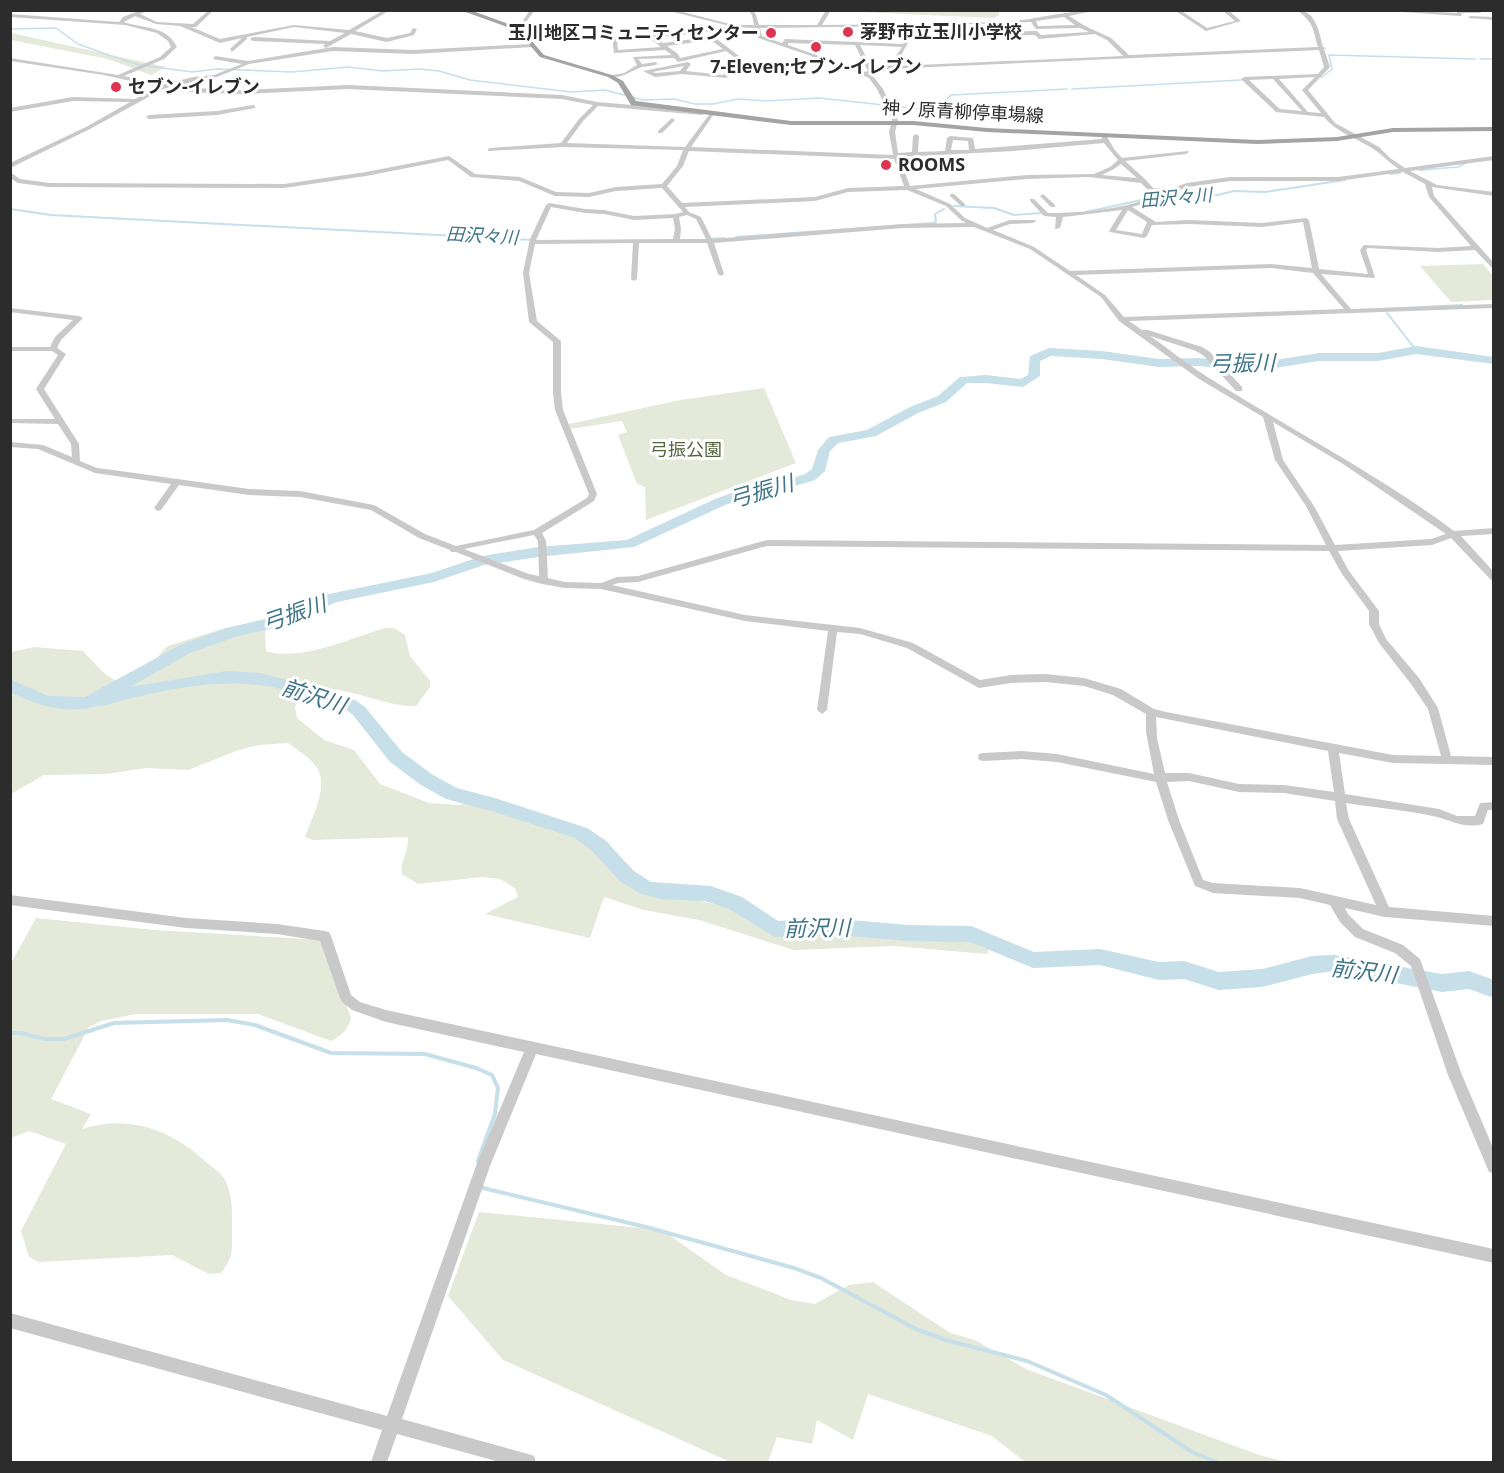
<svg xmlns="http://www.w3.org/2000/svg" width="1504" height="1473" viewBox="0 0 1504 1473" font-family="'Noto Sans','Noto Sans JP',sans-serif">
<rect width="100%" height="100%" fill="#fff"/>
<g fill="#e4e9da">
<path d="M839,11L999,10V15L994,18Z"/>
<path d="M11,33L166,67L151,75L108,59L11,40Z"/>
<path d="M1483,264L1493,276V300L1451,302L1420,266Z"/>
<path d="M764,388L796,463L646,520L645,487L637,484L618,435L627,432L622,421L570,429L569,424L680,400Z"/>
<path d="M252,625L265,630L266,651C300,662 351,638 385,628H394L405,635L410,656L430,681V687L416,706C385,708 338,681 311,691C304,694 299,700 295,707L297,718L324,740L354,750L380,784L429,803L458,805L477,802L535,824L586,831L609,843L617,865L644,886L732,909L787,931L918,938L962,935L984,939L990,946L987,954L894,946L794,950L699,920L644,910L604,897L590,938L485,914L518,897L515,888L500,879L482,877L418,884L402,874C399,862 409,853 408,837L313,840L305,837C312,817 329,787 317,768C311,758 297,750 288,743L259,745L239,750L188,770L146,768L106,774L44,775L11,794V652L34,647L83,651C103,672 124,701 150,668C157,660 159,653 168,646L225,628Z"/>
<path d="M36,918L154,930L322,940L351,1018C348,1030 342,1035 331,1041L258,1014H136L101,1021L89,1027L51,1099L91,1114L82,1129C128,1114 170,1129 205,1161C211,1166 221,1173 225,1180C233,1196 232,1212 232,1230C232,1249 234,1257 221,1273L209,1274L172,1255L39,1262L29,1257L21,1231L66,1144L29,1131L11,1138V963Z"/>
<path d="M479,1212L662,1230L726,1275L791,1300L815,1304L849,1285L873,1282L950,1333L975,1340L1026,1369L1259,1455L1287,1462H1025L992,1436L868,1394L853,1440L817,1420L812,1444L777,1437L768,1462H730L503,1360L448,1296Z"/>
</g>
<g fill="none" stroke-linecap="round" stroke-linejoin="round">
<g stroke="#c6dfe9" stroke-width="1.5">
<path d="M10,29L56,28L78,44L120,59L140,65L192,72L217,69L292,72L348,67L383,71L420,69L439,71L470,80L571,92L605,90L643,100L674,99L695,104H713L738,99L766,101L819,98L920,109L941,114L952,110L947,99L951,95L1067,89"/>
<path d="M1480,59H1494"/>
<path d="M1318,77H1322L1332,69L1329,55L1475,59"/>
<path d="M1072,89L1241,80"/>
<path d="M1420,170L1458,167L1468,162"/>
</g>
<g stroke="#c6dfe9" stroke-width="2">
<path d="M1420,170L1432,169"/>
<path d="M1390,174L1400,173"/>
<path d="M954,206L994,208L1014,215L1043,213"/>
<path d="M10,209L51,215L532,240"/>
<path d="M1086,212L1160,196L1218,195L1234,191L1265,192L1345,180"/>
<path d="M736,237L934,223L936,222L935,214L944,209"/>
<path d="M709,239L724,238"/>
<path d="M1384,309L1462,305"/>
<path d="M1387,313L1416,350"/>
</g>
<path stroke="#c6dfe9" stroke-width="3" d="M224,1020H227"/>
<g stroke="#c6dfe9" stroke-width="4">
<path d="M10,1033H21L44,1039H64L114,1023L227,1020L255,1025L331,1053L425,1054L476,1068L492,1075L498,1088L495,1114L478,1161"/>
<path d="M483,1188L646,1227L794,1268L821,1278L916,1329L946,1340L1027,1361L1106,1395L1192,1452L1216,1462"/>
</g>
<path fill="#c6dfe9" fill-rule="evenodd" d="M1416,346L1494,357V364L1416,354L1378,361H1319L1255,371L1198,366L1159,367L1102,359L1051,356L1040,361V376L1023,387L986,383H967L946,402L918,413L876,436L838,443L830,451L825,471L815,480L782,490L748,497L725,505L634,547L538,557L484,565L434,582L337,602L278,627L238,636L190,653L130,687L227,671L261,673L355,700L365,707L402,752L433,775L457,788L495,798L587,828L605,840L634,871L651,882L711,886L742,897L778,921L827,918L908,925L971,926L1034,952L1100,949L1159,962L1184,961L1219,972L1262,969L1312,956L1334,955L1442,974L1469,971L1494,980V998L1469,989L1442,992L1334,971L1312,974L1262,987L1219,990L1184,979L1159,980L1100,965L1033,968L970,942L908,941L827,934L775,937L729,909L705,901L660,899L639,893L621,882L592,851L575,838L495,812L446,799L421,785L390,762L353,715L344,708C316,701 287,688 259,685C208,679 152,692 103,706C96,704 92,708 85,709C53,711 38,705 10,692V679L48,696L85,697L180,645L230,627L270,618L329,594L432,573L482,556L538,547L627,540L715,499L740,490L780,482L805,474L812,469L818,450L829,437L867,430L910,407L938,396L960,377L986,375L1021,379L1028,375L1030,356L1049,348L1102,351L1159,359L1198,358L1255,363L1319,353H1378Z"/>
<g fill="#c9c9c9" fill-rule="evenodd">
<path d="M141,10H149L140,14L157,22L193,24L209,10H214L196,27H191L220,39L294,25L349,30L384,10H390L355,31L387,38L410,33L413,28L417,29L414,35L387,42L351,34L326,48L323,46L325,44L253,41L250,39L253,37L330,41L345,33L294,27L247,37V39L232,52L230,49L242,38L220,43L180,26L156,24L135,16L124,22C144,29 166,25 177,47L164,59L124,76L162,85L193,77L214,75L242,64L213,59L215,56L248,61L333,47L413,50L531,44L533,47L413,54L333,51L249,64L217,77L170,87L244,90L348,85L562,95L597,102L702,111L705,113L702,115L598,106L583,121L567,143L685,147L711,112L714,114L691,147L893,155L889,132L892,120L877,89L869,78L852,70L758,38L755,28L734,27L665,10H675L734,25H754L752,15L748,10H753L756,15L759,25H817L826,10H831L822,25C885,24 949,25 1011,21C1040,19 1069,10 1098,10L1069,16L1085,26L1111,38L1129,55L1318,47C1312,26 1314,24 1297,10C1316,10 1319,32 1323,47L1326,48L1324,49L1330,67L1308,90L1335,123L1379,147L1390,158L1405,168L1494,156V160L1410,171L1437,185L1494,192V196L1432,187L1434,196L1494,263V270L1475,250L1438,252L1368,248L1366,250L1375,277L1374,278L1321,274L1351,309L1494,304V308L1129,321L1142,330H1148L1202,347L1210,352L1242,387V391H1236L1204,356L1196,351L1150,336C1169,349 1187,364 1206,376C1288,428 1375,472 1454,531L1494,528V534L1461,536L1494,572V581L1491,580L1451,538L1432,545L1338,551L1349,571L1379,611V624L1386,639L1419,678L1438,708L1451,756L1494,757V765L1393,763L1339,753L1345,794L1439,809L1457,816H1475L1480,803L1494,802V810H1488L1483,824C1465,829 1453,821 1437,817C1407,810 1376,808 1346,803L1349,819L1389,907L1494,916V926L1385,917L1345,908L1348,914L1363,929L1403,945L1420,959L1462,1075L1494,1150V1174L1489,1172L1448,1075L1411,966L1395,953L1355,937L1340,922L1330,905L1300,898L1213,893L1195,886L1168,820L1156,782L1057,762L1022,759L983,761L979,760L978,757L979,754L983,753L1022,751L1057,754L1154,774L1146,732V714L1113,695L1084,686L1045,682L1011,683L979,688L907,648L860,634L837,632L827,710L822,714L817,710L828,631L745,621L601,589L565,588L542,584L524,579L456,552H451L450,550L419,538L371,510L300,497L249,495L179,485L161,510L158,511L154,508L171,484L95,473L38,449L10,447V442L43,445L72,457L71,444L58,424L10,423V419H55L36,389L58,355L52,351H10V347H50L55,337L73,320L10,312V308L79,316L83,318L61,340L57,348L66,354L44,389L79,444L80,461L97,468L113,470L249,489L300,491L374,505L425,534L456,546L534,530L587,498L589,494L555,410L553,393V342L529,322L523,273L530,239L546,205L549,203L585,209L604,210L634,216L676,214L683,212L662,188L616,191L589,197L555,196L519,181L471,177L448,160L366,176L284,188L49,187L18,183L10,178V172L20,179L49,183L284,184L366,172L449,156L475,174L520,177L556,192L589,193L616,187L662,184L677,166L683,150L563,147L488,151V149L490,148L561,143L579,119L593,105L562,99L348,89L244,94L184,92L163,89L90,129L10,168V163L86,127L130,102L73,101L10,112V108L73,97L135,99L157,87L104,75L10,61V58L118,75L160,57L171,47L168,41L157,33L125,25L10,17V14L119,22L123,17ZM1064,17L1075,25L1038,26L1036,21ZM1031,22L1036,29L1080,28L1089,32L1041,35L1037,31L923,34L918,33L913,26ZM908,26V36L903,44L785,39L782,43L762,36L760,28ZM913,34L923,38L1035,35L1039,39L1095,34L1107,40L1123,56L895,66ZM788,43L855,45L868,71L864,72L788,45ZM860,45L902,47L890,65L872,69ZM1319,50L1324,67L1318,74L1244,77L1241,79L1276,112L1324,117C1336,132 1356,138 1372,148C1382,154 1389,163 1399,169L1338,177H1230L1187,183L1169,189L1153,188L1146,180L1125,161L1186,154L1189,152L1188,151L1122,158L1114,149L1106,135L1104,134L1101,136L1102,139L975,149L973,138L950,136L947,138L945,151L918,152L919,136L916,134L913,136L912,152L898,153L895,132L898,120L883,89L873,76L868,74L885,69ZM1315,77L1302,90L1321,113L1308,112L1279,79ZM1273,79L1302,111L1280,109L1249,80ZM953,140L968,141L969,150H951ZM1104,143L1118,160L1110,167L1094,174L1027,175L910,186L899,157L1014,151ZM689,151L894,159L904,186L848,188L815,197L682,203L667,186L683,166ZM1121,164L1137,178L1102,175L1114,169ZM1403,172L1425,184L1429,197L1471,246L1438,248L1364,245L1360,250L1368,274L1319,269L1309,220L1306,218L1262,223L1189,220L1156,222L1132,207L1158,200L1173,198V196C1155,194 1140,203 1123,206C1098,211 1073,213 1048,213L1034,199H1030V201L1044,216L1056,217L1055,229L1060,228L1063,217L1122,210L1109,231L1110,232L1144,238L1147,236L1152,225L1189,224L1262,227L1303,222L1312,268L1271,264L1070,271L1034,247L993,230L1010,224L1033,223L1036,221L1035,220H1010L987,228L965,218L950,204L916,189L1027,179L1088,177L1141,183L1149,191L1170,193L1188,187L1230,181H1338ZM907,190L946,206L961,220L966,223L903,224L712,239L701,217L689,212L685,207L815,201L848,192ZM551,207L585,213L604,214L634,220L673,218L675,229L673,239L536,240ZM1128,210L1147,222L1142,234L1116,230ZM687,215L696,219L706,239H680L681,229L679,217ZM974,227L1030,249L1101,297L1119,321L1199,379L1263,417L1275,460L1306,506L1326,545L767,540L638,576L617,577L601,583L565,582L548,578L546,541L542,533L594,501L597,494L563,410L561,393V341L537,321L529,273L535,244L633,243L631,279L634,281L637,279L639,243H707L718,274L721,276L724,274L714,243L903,228ZM1271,268L1313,273L1344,309L1124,317L1105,295L1076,275ZM1273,422L1343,464L1446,534L1431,539L1335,545L1314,506L1283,460ZM534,535L538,541L539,576L529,574L464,549ZM767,546L1329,551L1342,574L1369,611V624L1379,643L1411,684L1428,709L1441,756L1393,755L1166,712L1154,709L1121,689L1084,678L1045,674L1011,675L980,680L913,643L860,628L745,615L612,585L618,583L638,582ZM1156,717L1328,751L1334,792L1284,785L1239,784L1189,773H1165L1157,738ZM1189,781L1239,792L1284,793L1335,801L1337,819L1376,905L1300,888L1213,883L1203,880L1179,820L1167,782Z"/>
<path d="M530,10H535L526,22L527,31L524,34H520L522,30V22Z"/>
<path d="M1180,10L1207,28L1235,21L1222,10H1228L1241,21L1206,31L1174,10Z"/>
<path d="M1246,10H1280L1278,11Z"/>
<path d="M1408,10L1457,13L1456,10H1482V12L1480,13H1461L1462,15L1460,16L1373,10Z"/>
<path d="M1470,16L1494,17V20L1468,18Z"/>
<path d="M727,27L729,29L692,33L698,38L714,37L743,59V61L726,78L682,74L655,77L643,71L688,62L691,64L686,71L723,75L738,60L726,51L678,62L674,58L638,59L642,64L655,62L658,64C653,66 648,66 642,67C630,71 621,80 607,76L624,73L637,65L633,57L672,55L665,50L614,53L612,38L617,39L618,50L661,47L652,40L651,35ZM687,34L693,39L663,43L656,37ZM711,40L723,49L680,58L678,54L667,46ZM684,66L680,71L656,73L652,72Z"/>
<path d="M253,105L255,106V108L217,115L149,119L146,117L149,115L217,111Z"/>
<path d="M672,118L675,120L662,133H658V131Z"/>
<path d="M950,194H954L965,204V206H961L950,196Z"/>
<path d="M1043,194L1055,205V207H1051L1040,196Z"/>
<path d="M10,895L186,918L277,924L325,931L329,932L331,936L351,995L360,1002L386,1010L1494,1249V1263L536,1054L490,1166L402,1419L528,1454L534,1456L536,1462H500L397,1434L387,1462H371L382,1430L10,1328V1313L387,1416L476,1166L524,1052L386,1022L352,1010L342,1002L340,998L320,941L277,934L186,928L10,905Z"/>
</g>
<path fill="#a4a4a4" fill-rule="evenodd" d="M460,10H470L514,26L524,32L544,55L612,75L623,81L636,101L791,121H913L987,128L1257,140L1337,137L1393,128L1494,127V131L1393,132L1337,141L1257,144L987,132L913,125H791L631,105L618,83L608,77L540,57L520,34L510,28Z"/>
</g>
<g fill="#dd3452" stroke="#fff" stroke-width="2">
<circle cx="848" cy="32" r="6"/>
<circle cx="771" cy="33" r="6"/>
<circle cx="816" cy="47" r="6"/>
<circle cx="116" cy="87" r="6"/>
<circle cx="886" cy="165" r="6"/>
</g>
<g text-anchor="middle" stroke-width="6" stroke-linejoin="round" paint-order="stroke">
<g font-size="18" font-weight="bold" fill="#2c2c2c" stroke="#fff" text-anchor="start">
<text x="860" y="38">茅野市立玉川小学校</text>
<text x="759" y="39" text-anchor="end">玉川地区コミュニティセンター</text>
<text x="816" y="73" text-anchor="middle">7-Eleven;セブン-イレブン</text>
<text x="128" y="93">セブン-イレブン</text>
<text x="898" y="171">ROOMS</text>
</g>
<g font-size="18" fill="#2c2c2c" stroke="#fff">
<text transform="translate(963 112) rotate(3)" y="6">神ノ原青柳停車場線</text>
</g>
<g font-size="18" font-style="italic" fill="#3e748a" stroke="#fff">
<text transform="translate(1176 198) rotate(-5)" y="6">田沢々川</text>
<text transform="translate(482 236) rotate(3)" y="6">田沢々川</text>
</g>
<g font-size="18" fill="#53653c" stroke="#fff">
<text x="686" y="456">弓振公園</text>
</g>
<g font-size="22" font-style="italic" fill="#3e748a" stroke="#fff">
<text transform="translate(1242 363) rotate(-1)" y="8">弓振川</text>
<text transform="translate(761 491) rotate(-16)" y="8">弓振川</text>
<text transform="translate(294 613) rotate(-19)" y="8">弓振川</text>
<text transform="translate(314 696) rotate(18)" y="8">前沢川</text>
<text transform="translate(817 928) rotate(-1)" y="8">前沢川</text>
<text transform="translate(1364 971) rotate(7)" y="8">前沢川</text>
</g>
</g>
<rect width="1504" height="1473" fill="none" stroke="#2c2c2c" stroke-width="24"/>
</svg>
